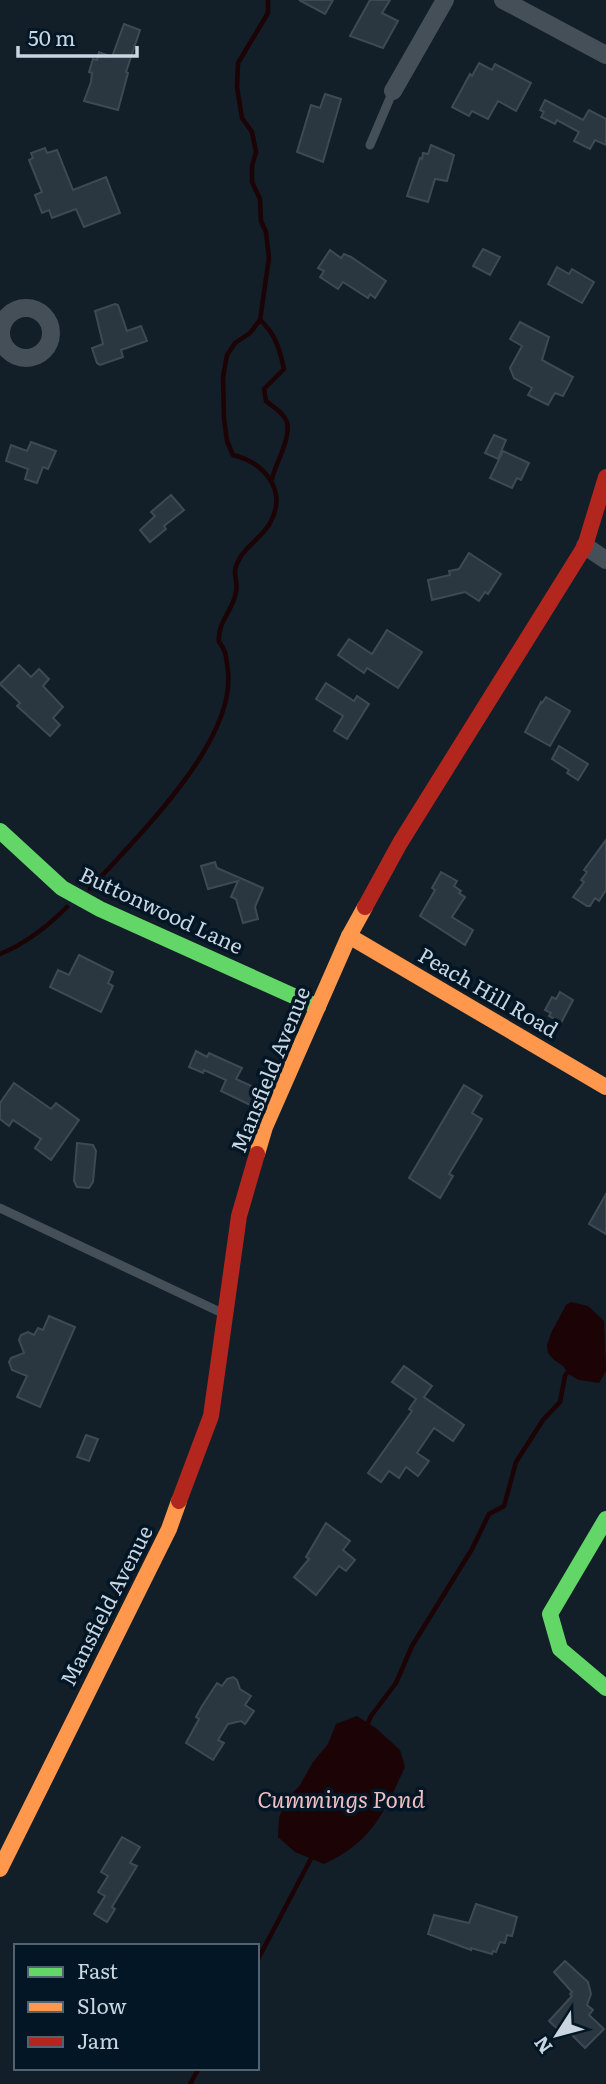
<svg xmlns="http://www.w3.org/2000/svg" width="606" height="2084" viewBox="0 0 606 2084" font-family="Literata,serif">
<rect width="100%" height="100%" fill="#121e28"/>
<g fill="#1c0306">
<path d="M571,1302L588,1306L604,1321L606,1371L599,1383L579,1380L570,1375L563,1366L553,1359L548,1353L547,1345L551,1333L566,1305Z"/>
<path d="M357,1716L377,1729L400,1750L405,1767C383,1814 373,1841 324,1864L295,1852L278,1837L279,1818L285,1802L300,1785L313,1762L328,1744L336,1724Z"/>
</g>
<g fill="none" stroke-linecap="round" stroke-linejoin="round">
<g stroke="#1c0306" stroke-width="4.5">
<path d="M260,320C275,333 280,350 284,369L264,389L266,401C273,407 284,413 287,422C291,439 276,462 272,479"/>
<path d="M90,889C135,838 236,743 228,671C226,659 227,651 219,642C217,622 233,611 236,592C239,576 229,576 241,556C249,544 263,536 270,523C288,491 265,463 233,455L227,441L224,419L223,377L227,355L235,343L250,333L260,320L269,258L266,232L261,221L260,199L252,182V166L256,152L252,132L242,118L237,87L238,63L268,13V0"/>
<path d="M0,954C27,943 47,927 67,907"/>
<path d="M367,1725L371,1716L396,1683L412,1646L472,1549L489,1514L504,1506L516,1462L543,1420L560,1402L565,1376L570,1368"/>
<path d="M257,1961L314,1853"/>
<path d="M190,2084L199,2068"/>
</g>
</g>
<g fill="#2a3741" stroke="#3f4952" stroke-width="2">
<path d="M299,0H333L325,14Z"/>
<path d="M370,0H390L382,13L398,21L383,48L350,36Z"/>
<path d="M124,24L140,30L126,72L128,73L118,110L84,101L91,82L92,73L89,72L93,59L97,60L99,52L112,57Z"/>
<path d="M479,63L492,70L495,64L531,83L516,111L498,101L488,119L472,111L469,116L452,107L470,74L472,76Z"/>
<path d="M325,94L341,99L323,162L297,152L311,105L320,108Z"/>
<path d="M545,100L583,120L589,110L606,119V145L595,140L590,149L574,141L579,132L557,120L555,124L541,117L544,112L540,110Z"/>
<path d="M431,145L454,155L447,181L435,179L428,202L407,196L420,158L422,159L423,153L428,154Z"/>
<path d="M45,148L47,153L57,150L73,190L106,177L120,213L84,227L76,209L52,218L49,210L42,213L35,195L42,192L29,160L33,158L31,153Z"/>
<path d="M483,249L500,257L490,275L473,266Z"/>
<path d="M330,250L341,258L344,254L351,257L386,281L375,298L370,294L368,298L343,282L338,289L320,277L324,271L318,268Z"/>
<path d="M557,267L569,274L572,269L594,282L582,303L548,284Z"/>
<path d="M115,304L118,305L127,331L141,326L147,341L121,350L123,357L100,365L97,363L92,348L103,344L95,311Z"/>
<path d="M520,322L549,337L542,360L573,377L563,396L555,393L548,405L528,395L532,388L514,378L510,368L522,346L510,339Z"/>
<path d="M494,435L506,440L498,459L485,453Z"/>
<path d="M31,442L56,451L48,469L43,467L37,483L25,479L28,469L6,461L11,445L27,451Z"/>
<path d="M503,451L529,463L521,480L517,478L512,488L490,478Z"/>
<path d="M171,495L184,510L164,526L166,529L150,542L140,530L155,516L151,512Z"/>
<path d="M469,553L501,574L488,594L485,592L479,601L465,592L432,600L428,580L450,575L449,571L459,569Z"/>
<path d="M387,630L422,652L398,688L367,668L364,673L338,655L349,639L372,654Z"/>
<path d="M19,665L31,677L39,669L49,679L43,686L63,707L53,718L60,725L50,736L17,706L20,703L0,684Z"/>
<path d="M326,683L354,701L357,696L369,704L347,739L334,731L343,716L316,699Z"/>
<path d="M546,697L570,711L550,746L525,732L541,702L542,703Z"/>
<path d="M559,746L588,764L578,780L567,773L569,770L552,759Z"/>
<path d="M606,840V890L599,901L595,898L590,906H587L573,897L584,882L581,880L587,872L584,870Z"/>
<path d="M215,862L217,868L263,888L255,907L258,919L243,923L236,899L231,897L238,881L208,889L201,866Z"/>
<path d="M441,872L457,881L454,886L461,891L459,893L465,897L452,917L473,930L465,945L420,916L435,890L432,888Z"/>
<path d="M79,955L113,972L108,983L113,986L101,1012L50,987L58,970L69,975Z"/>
<path d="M560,992L573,1000L561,1023L549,1016L551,1013L545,1010L552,997L556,999Z"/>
<path d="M196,1051L207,1057L209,1053L242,1068L236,1079L258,1089L250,1105L221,1091L226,1080L204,1070L203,1073L189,1067Z"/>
<path d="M14,1083L51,1109L56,1103L79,1120L51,1160L35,1148L41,1139L13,1120L9,1126L0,1119V1103Z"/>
<path d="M464,1085L482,1096L472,1113L482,1119L449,1174L453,1176L440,1198L409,1178Z"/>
<path d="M77,1143L93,1145L96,1151L93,1182L89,1188L77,1187L74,1181Z"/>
<path d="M606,1194V1234L589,1224Z"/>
<path d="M49,1316L75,1327L40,1407L17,1397L27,1376L12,1370L9,1362L11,1358L24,1353L19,1340L21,1335L28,1332L34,1335L38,1328L43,1330Z"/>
<path d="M404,1366L432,1386L424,1397L464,1425L453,1441L434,1428L417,1453L429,1461L418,1476L406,1467L399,1478L389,1471L381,1482L368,1473L412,1411L409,1409L416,1399L392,1382Z"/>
<path d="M86,1435L98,1439L89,1461L77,1457Z"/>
<path d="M326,1523L350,1541L343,1550L355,1560L346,1571L339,1566L316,1595L294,1577L309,1559L306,1557Z"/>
<path d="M233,1677L237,1680L240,1689L251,1696L245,1705L254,1711L245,1724L241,1721L228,1724L218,1740L224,1743L213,1760L186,1743L199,1719L196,1717L202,1706L217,1683L222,1686L227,1679Z"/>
<path d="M122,1837L140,1847L130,1863L137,1866L112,1907L115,1909L107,1922L94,1914L105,1896L98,1892L108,1876L101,1872Z"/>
<path d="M476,1904L517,1917L512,1936L507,1935L505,1943L500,1942L496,1952L493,1951L492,1954L471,1948V1950L428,1934L434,1915L469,1923Z"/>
<path d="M565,1961L588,1982L591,1994L587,2005L593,2010L589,2015L604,2029L585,2048L567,2030L563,2034L549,2021L572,1996L570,1994L572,1992L554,1972Z"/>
</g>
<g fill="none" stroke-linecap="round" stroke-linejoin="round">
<g stroke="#454f58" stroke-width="9">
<path d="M370,145L393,91"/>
<path d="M0,1208L220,1312"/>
</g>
<g stroke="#454f58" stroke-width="18">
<path d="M503,0L606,55"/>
<path d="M393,91L445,0"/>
<circle cx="26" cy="333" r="25"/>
<path d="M585,546L606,560"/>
</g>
<g stroke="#63d668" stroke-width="16">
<path d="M0,831L62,888L100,909L318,1007"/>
<path d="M606,1519L550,1614L560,1649L606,1688"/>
</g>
<g stroke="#ff974d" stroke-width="16">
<path d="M349,936L606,1087"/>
<path d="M257,1154L265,1127L349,936L365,907"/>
<path d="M0,1869L169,1529L179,1501"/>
</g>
<g stroke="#b3261e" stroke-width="16">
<path d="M365,907L400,843L585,546L606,477"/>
<path d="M179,1501L211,1416L239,1216L257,1154"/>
</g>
</g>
<g text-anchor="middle" stroke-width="7" stroke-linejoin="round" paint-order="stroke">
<g font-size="21" fill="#c9d6e1" stroke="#021625">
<text transform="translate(161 911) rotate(25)" y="7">Buttonwood Lane</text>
<text transform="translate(488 993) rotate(30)" y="7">Peach Hill Road</text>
<text transform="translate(271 1070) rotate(-68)" y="7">Mansfield Avenue</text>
<text transform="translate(107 1606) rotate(-63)" y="7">Mansfield Avenue</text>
</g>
<g font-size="23" font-style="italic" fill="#efbec2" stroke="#021625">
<text x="341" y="1808">Cummings Pond</text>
</g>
</g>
<rect x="14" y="1944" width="245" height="126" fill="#021625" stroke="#526370" stroke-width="2"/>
<rect x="28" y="1967" width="35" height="10" fill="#63d668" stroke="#526370" stroke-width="2"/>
<text x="77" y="1979" font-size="21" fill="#c9d6e1">Fast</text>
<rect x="28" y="2002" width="35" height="10" fill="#ff974d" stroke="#526370" stroke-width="2"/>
<text x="77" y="2014" font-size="21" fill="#c9d6e1">Slow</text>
<rect x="28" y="2037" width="35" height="10" fill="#b3261e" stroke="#526370" stroke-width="2"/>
<text x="77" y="2049" font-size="21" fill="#c9d6e1">Jam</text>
<g transform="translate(557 2035) rotate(234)" stroke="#021625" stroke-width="5" paint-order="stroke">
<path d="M0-5L12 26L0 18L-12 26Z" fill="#c9d6e1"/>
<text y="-10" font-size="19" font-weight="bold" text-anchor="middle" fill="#c9d6e1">N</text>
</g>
<path d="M18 46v10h119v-10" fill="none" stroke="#c9d6e1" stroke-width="3.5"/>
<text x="28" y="46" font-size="21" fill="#c9d6e1" stroke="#021625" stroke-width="5" paint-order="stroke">50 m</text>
</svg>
